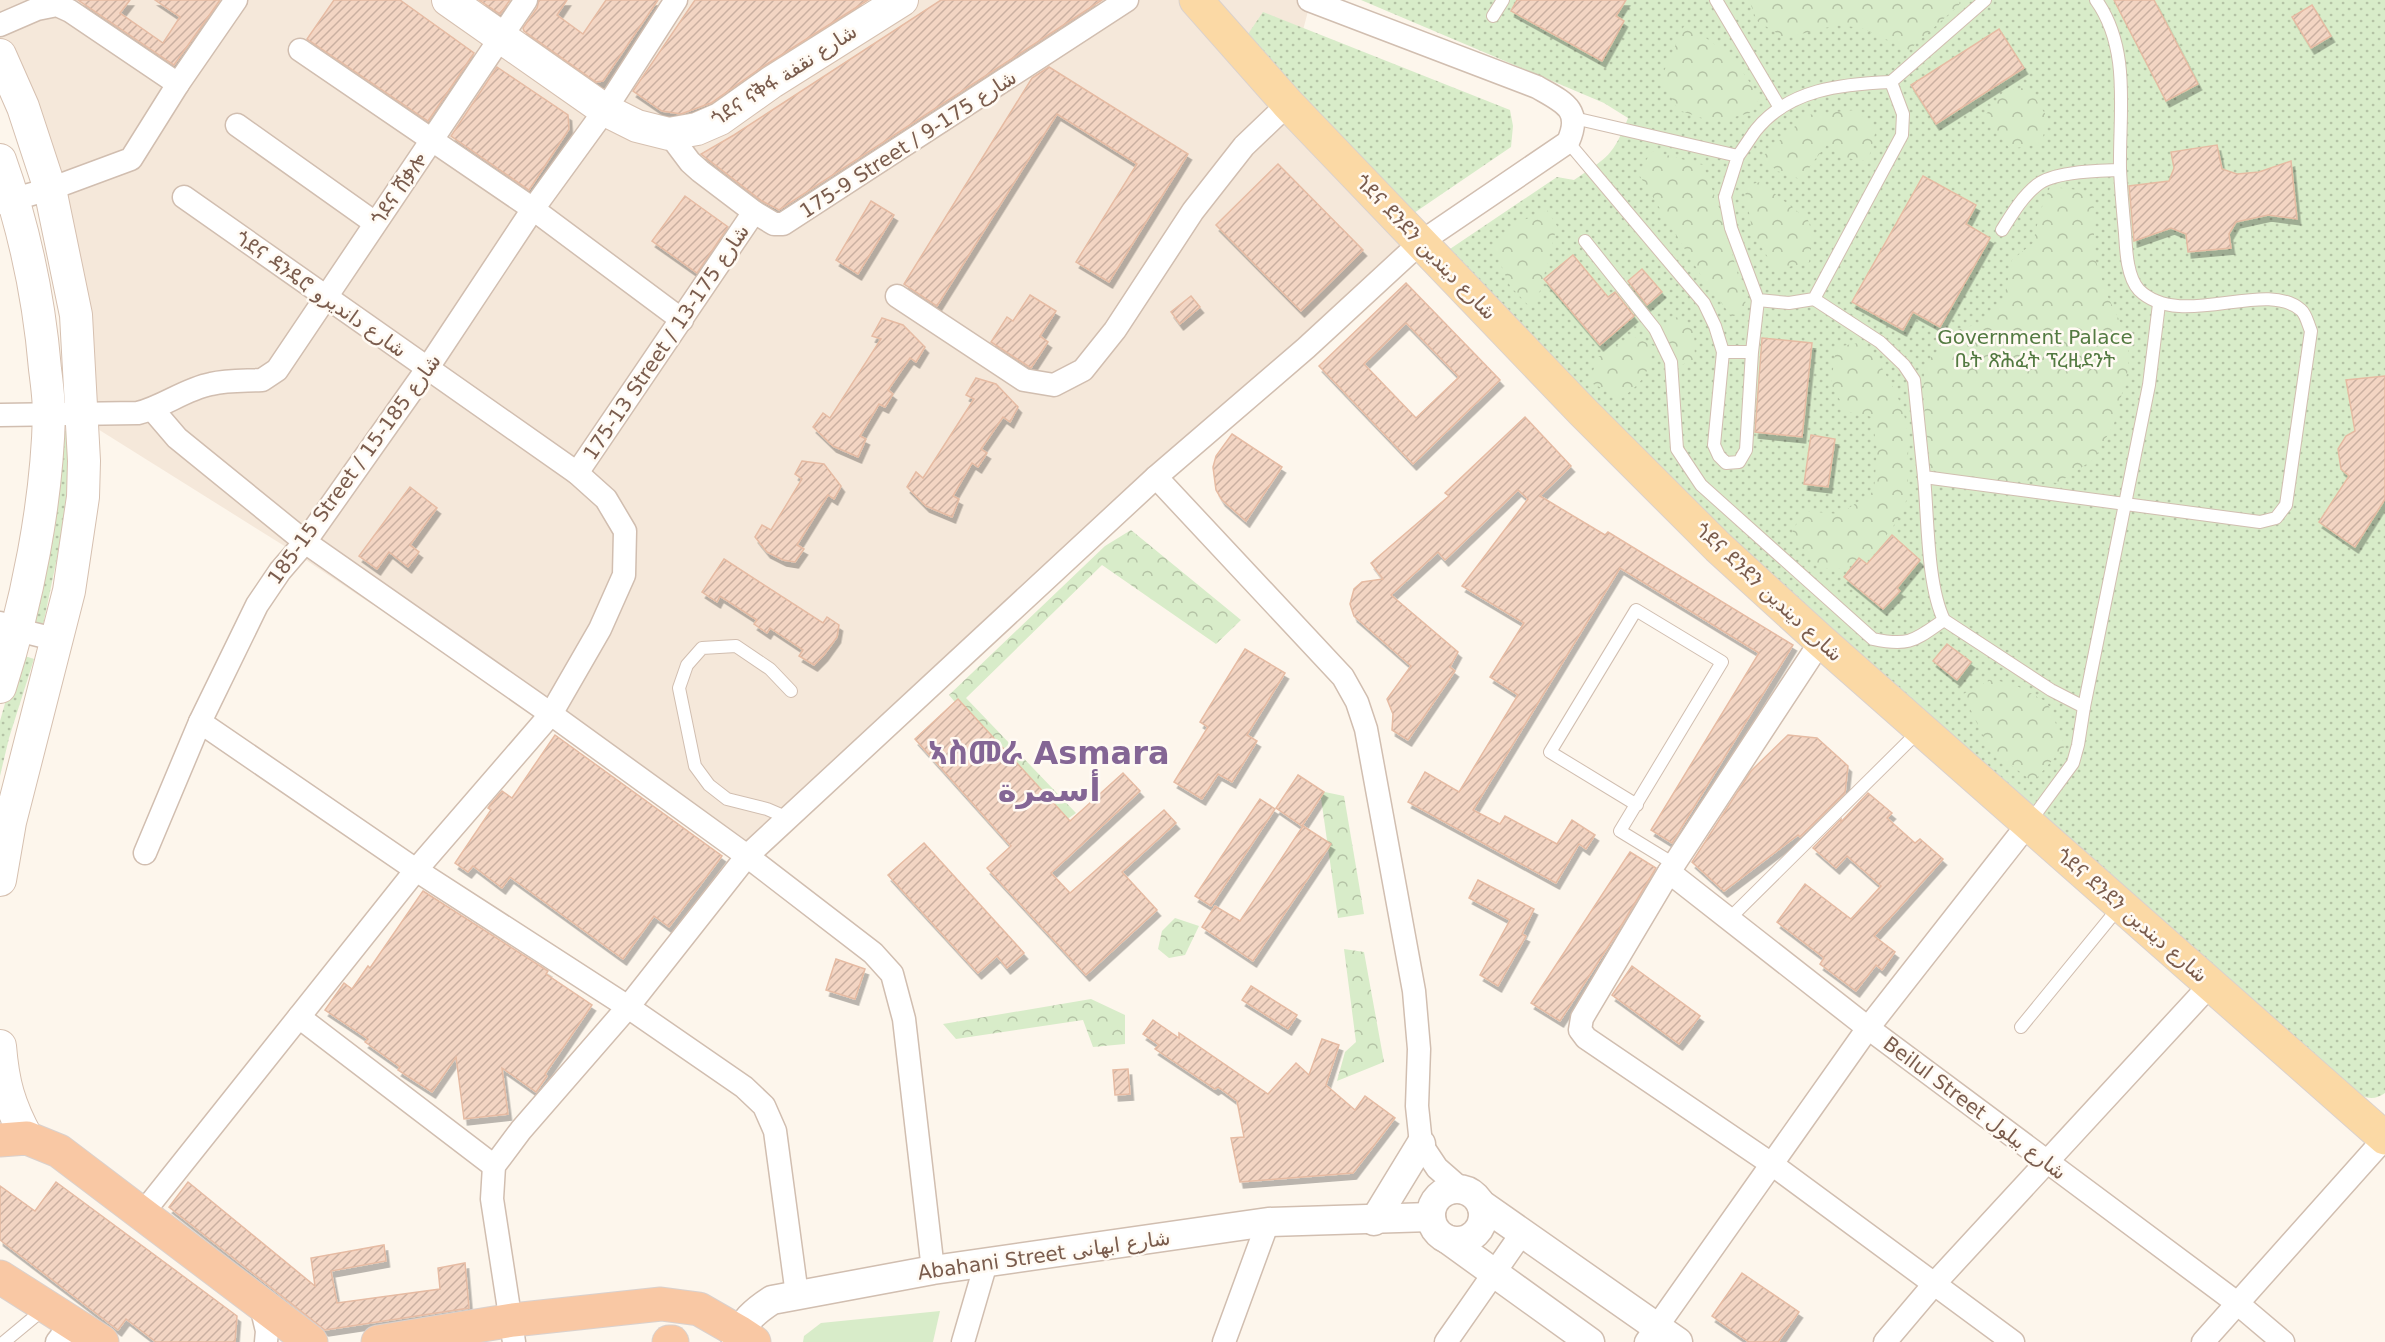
<svg xmlns="http://www.w3.org/2000/svg" width="2385" height="1342" viewBox="0 0 2385 1342" font-family="'DejaVu Sans','Noto Naskh Arabic','Noto Sans Ethiopic',sans-serif">
<defs>
<pattern id="grass-dots" width="8" height="8" patternUnits="userSpaceOnUse" patternTransform="scale(1.5)"><rect width="8" height="8" fill="#d8ecc9"/><path d="M2 2h.1M6 6h.1" fill="none" stroke="#b4c2a5" stroke-width="1.8" stroke-linecap="round"/></pattern>
<pattern id="forest-crowns" width="20" height="18" patternUnits="userSpaceOnUse" patternTransform="scale(1.5)"><rect width="20" height="18" fill="#d8ecc9"/><path d="M2 6a3 3 0 1 1 6 0M12 15a3 3 0 1 1 6 0" fill="none" stroke="#b4c2a5"/></pattern>
<pattern id="building-hatch" width="6" height="6" patternUnits="userSpaceOnUse" patternTransform="scale(1.5)"><rect width="6" height="6" fill="#f3d5c3"/><path d="M-1 1l2-2M0 6l6-6M5 7l2-2" fill="none" stroke="#cab0a1"/></pattern>
<filter id="shadow"><feDropShadow dx="3.5" dy="6" stdDeviation="0" flood-color="#0004"/></filter>
</defs>
<rect width="100%" height="100%" fill="#fdf6ec"/>
<path fill="#f5e8da" d="M0,0H1311L1282,109L1418,251L742,867L427,634L370,603L294,552L85,421L80,320L0,66Z"/>
<g fill="url(#grass-dots)">
<path d="M1361,0H2385V1093C2374,1101 2366,1098 2354,1093L1691,511L1447,251L1557,177L1574,180C1608,157 1613,156 1628,118L1604,103Z"/>
<path d="M1263,12L1510,110L1513,126L1511,147L1414,213L1246,37Z"/>
<path d="M56,429L69,432V473L62,534L42,630L28,626Z"/>
<path d="M19,654L34,659L9,738L0,776V721Z"/>
</g>
<g fill="url(#forest-crowns)">
<path d="M1749,0H1960L1959,5L1909,50L1862,28L1837,25L1785,38L1757,21Z"/>
<path d="M1684,26L1706,38L1732,57L1760,97L1750,113L1714,122L1678,110L1661,78Z"/>
<path d="M2028,87L2049,120L2040,144L2010,149L1984,117L2003,92Z"/>
<path d="M1855,110L1876,130L1868,161L1845,158L1827,145L1812,163L1803,180L1777,171L1762,157L1807,115Z"/>
<path d="M1652,151L1703,165L1720,210L1747,308L1732,317L1702,277L1638,173Z"/>
<path d="M1760,182L1808,220L1813,235L1809,262L1776,270L1753,234L1744,186Z"/>
<path d="M2050,187L2079,190L2093,201L2095,217L2093,252L2107,295L2128,338V370L2114,424L2094,459L2058,483L2023,480L1990,482L1952,478L1930,469L1923,393L1925,364L1957,330L1981,323L2003,303L2012,260L2033,243L2040,212Z"/>
<path d="M1547,210L1557,226L1540,291L1529,306L1510,286L1493,246L1522,221Z"/>
<path d="M1682,317L1694,331L1695,359L1677,367L1658,345L1670,318Z"/>
<path d="M1632,336L1654,346C1647,375 1645,380 1622,398L1589,382L1598,357Z"/>
<path d="M1864,342C1881,367 1900,392 1906,423C1909,435 1909,489 1906,501C1898,529 1852,585 1819,565C1809,558 1799,544 1791,535L1803,511L1840,514L1874,491L1877,449L1872,417L1846,411L1831,384L1836,347Z"/>
<path d="M1131,530L1241,620L1216,644L1102,565L966,698L1076,813L1059,825L949,695L1105,546Z"/>
<path d="M1993,679L2019,687L2047,702L2065,746L2033,782L1989,748L1963,694Z"/>
<path d="M1320,791L1344,796L1364,914L1338,918Z"/>
<path d="M1175,918L1199,926L1185,955L1169,958L1158,949L1162,931Z"/>
<path d="M1344,949L1364,952L1384,1062L1337,1081L1345,1052L1356,1042Z"/>
<path d="M1091,999L1125,1015V1044L1093,1047L1083,1020L956,1039L943,1024Z"/>
</g>
<path fill="#d8ecc9" d="M940,1311L933,1342H803L804,1336L821,1323Z"/>
<g fill="url(#building-hatch)" stroke="#e6bba3" stroke-width="1.5" fill-rule="evenodd" filter="url(#shadow)">
<path d="M78,0H130L120,13L163,43L180,17L155,0H220L174,65Z"/>
<path d="M334,0H400L474,53L428,121L307,39Z"/>
<path d="M479,0H510L500,14Z"/>
<path d="M539,0H567L557,15L583,34L606,0H658L603,81L596,82L524,31L523,28L537,8Z"/>
<path d="M695,0H868L762,67L711,103L681,114L662,111L633,91Z"/>
<path d="M941,0H1102L779,210L762,201L701,154L734,135Z"/>
<path d="M1517,0H1626L1616,16L1624,21L1602,61L1511,11Z"/>
<path d="M2114,0H2154L2198,84L2166,101Z"/>
<path d="M2312,5L2331,36L2311,48L2292,17Z"/>
<path d="M1999,29L2024,68L1936,124L1911,85Z"/>
<path d="M497,67L568,115L569,129L529,190L451,136Z"/>
<path d="M1049,67L1188,154L1109,282L1076,262L1137,164L1057,114L937,306L904,284L1032,78Z"/>
<path d="M2217,145L2222,169L2237,174L2259,172L2291,161L2297,219L2268,215L2236,222L2229,234L2231,248L2188,252L2186,234L2171,228L2134,241L2129,186L2169,181L2174,168L2171,152Z"/>
<path d="M1278,164L1363,250L1301,311L1216,225Z"/>
<path d="M1923,176L1976,205L1966,224L1990,238L1940,327L1913,312L1903,330L1852,302Z"/>
<path d="M685,196L728,227L697,273L652,241Z"/>
<path d="M871,201L894,215L858,274L836,260Z"/>
<path d="M1573,255L1608,297L1615,292L1634,316L1600,345L1544,279Z"/>
<path d="M1642,269L1662,292L1647,305L1628,281Z"/>
<path d="M1406,283L1500,380L1413,464L1319,366ZM1406,323L1459,377L1416,418L1364,364Z"/>
<path d="M1030,295L1056,311L1040,336L1048,342L1031,368L991,342L1007,317L1013,321Z"/>
<path d="M1191,296L1200,307L1180,324L1171,312Z"/>
<path d="M882,318L903,325L925,347L916,362L910,358L888,390L893,394L885,407L879,404L860,436L866,439L858,457L833,446L813,427L823,413L830,418L881,339L872,336Z"/>
<path d="M1762,338L1812,343L1802,437L1755,432Z"/>
<path d="M2385,376V499L2355,547L2319,522L2349,476L2341,469L2338,449L2346,436L2355,431L2346,380Z"/>
<path d="M976,378L996,384L1018,407L1010,422L1003,417L981,449L987,453L978,467L972,463L953,496L959,499L952,517L926,506L907,487L916,472L923,478L974,399L966,395Z"/>
<path d="M1525,417L1571,466L1540,496L1605,535L1608,532L1793,645L1672,843L1651,830L1759,653L1620,568L1473,810L1500,824L1505,816L1557,844L1572,820L1595,835L1586,849L1579,844L1556,883L1408,802L1425,772L1459,792L1518,695L1490,677L1524,623L1462,586L1528,499L1518,490L1445,560L1438,552L1391,595L1458,652L1450,667L1455,671L1408,740L1392,730L1393,714L1387,699L1411,666L1354,616L1350,604L1354,589L1362,582L1383,579L1371,563L1449,496L1445,493Z"/>
<path d="M1232,434L1282,467L1246,521L1222,500L1216,490L1213,467L1216,456Z"/>
<path d="M1811,435L1835,439L1828,487L1804,484Z"/>
<path d="M802,461L824,464L841,486L834,499L828,495L797,545L804,549L795,562L783,560L767,552L755,537L762,525L771,530L802,479L795,474Z"/>
<path d="M410,487L437,508L410,545L419,552L408,567L389,552L377,569L359,556Z"/>
<path d="M1892,535L1920,560L1897,588L1900,591L1883,609L1844,577L1859,558L1867,564Z"/>
<path d="M724,559L823,623L827,617L839,625L837,637L824,655L814,665L799,656L803,650L770,628L767,633L754,624L757,620L720,596L717,602L702,592Z"/>
<path d="M1947,644L1971,662L1957,680L1933,661Z"/>
<path d="M1245,649L1285,673L1247,735L1257,741L1232,782L1218,774L1202,799L1174,782L1208,727L1200,722Z"/>
<path d="M958,699L1070,821L1123,773L1140,791L1051,873L1070,893L1164,810L1176,823L1122,872L1157,910L1086,975L987,868L1011,846L915,739Z"/>
<path d="M555,735L722,856L669,927L654,916L623,959L510,877L502,888L473,866L468,872L455,863L491,810L488,808L490,805L502,791L512,798Z"/>
<path d="M1788,735L1817,738L1848,766L1845,793L1800,837L1798,835L1724,891L1692,862L1751,771Z"/>
<path d="M1298,775L1324,792L1302,826L1276,808Z"/>
<path d="M1868,793L1892,813L1887,818L1915,843L1920,839L1943,859L1874,936L1895,952L1882,970L1876,965L1856,991L1820,964L1824,958L1777,922L1805,884L1851,919L1881,886L1847,856L1836,868L1813,848L1841,819V822Z"/>
<path d="M1260,799L1275,809L1211,906L1195,896Z"/>
<path d="M1303,826L1331,844L1253,961L1202,927L1215,906L1240,921Z"/>
<path d="M924,843L1024,953L1007,968L997,956L978,973L888,875Z"/>
<path d="M1630,852L1656,868L1615,936L1560,1021L1531,1003Z"/>
<path d="M1478,880L1534,909L1522,934L1526,936L1498,986L1480,975L1510,920L1469,898Z"/>
<path d="M423,891L548,971L546,974L592,1005L545,1074L547,1076L536,1092L502,1068L508,1114L464,1119L456,1057L432,1092L398,1070L400,1067L365,1042L368,1039L325,1010L344,983L352,989L368,966L370,968Z"/>
<path d="M836,959L865,969L855,999L826,990Z"/>
<path d="M1632,966L1700,1016L1679,1044L1612,995Z"/>
<path d="M1251,986L1297,1015L1288,1029L1242,1000Z"/>
<path d="M1153,1020L1179,1038V1033L1268,1094L1296,1063L1309,1075L1322,1039L1339,1045L1326,1085L1355,1110L1365,1096L1395,1118L1353,1173L1240,1182L1231,1138L1244,1137L1237,1101L1218,1087L1215,1089L1155,1049L1159,1045L1143,1034Z"/>
<path d="M1128,1069L1130,1094L1115,1095L1113,1070Z"/>
<path d="M56,1182L237,1316L235,1342H156L126,1319L118,1330L0,1240V1186L35,1211Z"/>
<path d="M188,1182L315,1286L311,1258L384,1245L386,1261L331,1271L337,1303L440,1289L438,1268L465,1263L469,1308L325,1330L169,1207Z"/>
<path d="M1742,1273L1799,1312L1778,1342H1749L1712,1316Z"/>
</g>
<g fill="none" stroke-linecap="round" stroke-linejoin="round">
<g stroke="#d1beb0" stroke-width="14">
<g id="service">
<path d="M1716,0L1780,108"/>
<path d="M1493,16L1503,0"/>
<path d="M1891,82L1985,0"/>
<path d="M1574,118L1738,156C1744,148 1750,138 1756,130C1789,89 1842,84 1891,82L1903,114L1902,135L1814,299L1789,303L1758,300L1731,228L1725,197L1738,156"/>
<path d="M1568,142L1704,303L1715,326L1723,352"/>
<path d="M2002,230C2012,214 2022,197 2037,185C2054,171 2099,171 2120,170"/>
<path d="M1585,241L1655,329L1671,362L1677,449L1701,485L1873,639C1910,647 1915,640 1944,620"/>
<path d="M1814,299L1880,342L1904,365L1914,380L1924,477L2260,522L2276,518L2286,505L2311,331C2308,324 2306,314 2301,310C2265,278 2181,331 2139,290C2127,277 2126,250 2125,233C2123,212 2121,190 2120,169C2119,112 2131,49 2096,0"/>
<path d="M1752,352L1746,450L1739,462L1726,463L1719,456L1714,445L1723,352H1752L1758,300"/>
<path d="M1924,477C1928,518 1927,585 1944,620L2051,690L2084,707"/>
<path d="M1637,805L1550,752L1636,610L1722,662L1620,831L1674,864"/>
<path d="M788,818L767,809L727,799L709,785L695,766L679,688L687,665L702,648L736,646L770,669L791,691"/>
<path d="M2029,823L2073,763L2078,745L2084,707L2149,385L2159,304"/>
<path d="M1729,919L1920,730"/>
<path d="M2021,1027L2120,906"/>
<path d="M4,1342L45,1308"/>
</g>
</g>
<g stroke="#d1beb0" stroke-width="25">
<g id="minor">
<path d="M0,25L37,9L57,5L70,11L178,84"/>
<path d="M300,50L533,209L682,320"/>
<path d="M237,125L375,223"/>
<path d="M669,134L690,162L700,171L754,212L774,224H783L1127,0"/>
<path d="M0,203L50,189L131,159L178,84L236,0"/>
<path d="M897,296L1024,380L1054,385L1083,370L1115,330L1193,211L1244,146L1288,104"/>
<path d="M153,410L177,438L305,542L551,714L747,856L873,953L892,974L904,1019L933,1270"/>
<path d="M0,415L138,413C163,407 185,389 211,384C228,380 246,381 262,380L277,370L526,0"/>
<path d="M577,473L754,212"/>
<path d="M1156,477L1343,677L1357,702L1366,729L1414,991L1419,1049L1417,1106L1421,1144L1437,1168L1461,1189"/>
<path d="M0,623L18,630L58,640"/>
<path d="M1821,641L1669,872L1582,1018L1580,1030L1586,1038L1773,1165L2013,1342"/>
<path d="M200,722L416,870L628,1007L744,1087L764,1106L775,1131L797,1295"/>
<path d="M145,853L200,722L257,605L280,571L305,542L427,369L533,209L605,110L676,0"/>
<path d="M1669,872L1868,1028L2237,1303L2283,1342"/>
<path d="M299,1017L494,1166"/>
<path d="M142,1214L416,870L551,714L600,629L624,575L625,531L606,499L577,473L184,197"/>
<path d="M261,1306L267,1331L266,1342"/>
<path d="M57,1342L71,1324"/>
<path d="M514,1342L492,1199L494,1166L521,1130L628,1007L747,856L1156,477L1306,348L1421,242L1568,142C1583,109 1563,102 1537,87L1309,0"/>
<path d="M963,1342L986,1263"/>
<path d="M1224,1342L1268,1222"/>
<path d="M1446,1342L1522,1233"/>
<path d="M1646,1342L1868,1028L2028,824"/>
<path d="M1885,1342L1935,1283L2211,984"/>
<path d="M2203,1342L2385,1138"/>
</g>
</g>
<g stroke="#d1beb0" stroke-width="31">
<g id="tertiary">
<circle cx="1457" cy="1215" r="26"/>
<path d="M1481,1204L1678,1342"/>
<path d="M1374,1221L1421,1144"/>
<path d="M1447,1239L1590,1342"/>
<path d="M736,1342C742,1322 755,1311 772,1300L933,1270L1268,1222L1431,1217"/>
</g>
</g>
<g stroke="#d6c0b0" stroke-width="34">
<g id="secondary">
<path d="M448,0L605,110L637,126L669,134L697,129L720,119L772,82L902,0"/>
<path d="M0,55L23,107L50,189L76,315L84,461L83,497L69,591L10,822L0,880"/>
<path d="M0,160C24,227 39,298 45,369C47,384 49,399 49,414C47,503 27,603 0,687"/>
<path d="M0,1046C3,1083 9,1105 27,1138"/>
</g>
</g>
<g stroke="#dad1cd" stroke-width="35">
<path id="primary" d="M1196,0L1288,104L1582,411L1718,547L1821,641L2385,1138"/>
</g>
<g stroke="#dad1cd" stroke-width="35">
<g id="trunk">
<path d="M0,1140L27,1138L59,1151L311,1342"/>
<path d="M0,1277L102,1342"/>
<path d="M378,1342L513,1320L661,1304L699,1309L739,1332L754,1342"/>
<path d="M669,1342H672"/>
</g>
</g>
<use href="#service" stroke="#fff" stroke-width="12"/>
<use href="#minor" stroke="#fff" stroke-width="22"/>
<use href="#tertiary" stroke="#fff" stroke-width="28"/>
<use href="#secondary" stroke="#fff" stroke-width="32"/>
<use href="#primary" stroke="#fbd9a5" stroke-width="33"/>
<use href="#trunk" stroke="#f9c8a4" stroke-width="33"/>
</g>
<g text-anchor="middle" stroke-width="5" stroke-linejoin="round" paint-order="stroke">
<g font-size="20" fill="#7a5c4d" stroke="#fffaf3">
<text transform="translate(784 75) rotate(-33)" y="7">ጎደና ናቅፋ شارع نقفة</text>
<text transform="translate(908 144) rotate(-33)" y="7">175-9 Street / شارع 175-9</text>
<text transform="translate(399 189) rotate(-55)" y="7">ጎደና ሸቃሎ</text>
<text transform="translate(1426 247) rotate(46)" y="7">ጎደና ደንደን شارع ديندين</text>
<text transform="translate(321 294) rotate(35)" y="7">ጎደና ዳንዴሮ شارع دانديرو</text>
<text transform="translate(666 342) rotate(-56)" y="7">175-13 Street / شارع 175-13</text>
<text transform="translate(354 469) rotate(-54)" y="7">185-15 Street / شارع 185-15</text>
<text transform="translate(1769 592) rotate(43)" y="7">ጎደና ደንደን شارع ديندين</text>
<text transform="translate(2132 915) rotate(41)" y="7">ጎደና ደንደን شارع ديندين</text>
<text transform="translate(1975 1108) rotate(37)" y="7">Beilul Street شارع بيلول</text>
<text transform="translate(1044 1255) rotate(-8)" y="7">Abahani Street شارع ابهانى</text>
</g>
<g font-size="20" fill="#537a41" stroke="#fffaf3">
<text x="2035" y="344">Government Palace<tspan x="2035" dy="23">ቤት ጽሕፈት ፕረዚደንት</tspan></text>
</g>
<g font-size="32" font-weight="bold" fill="#846695" stroke="#fffaf3">
<text x="1049" y="764">ኣስመራ Asmara<tspan x="1049" dy="37">أسمرة</tspan></text>
</g>
</g>
</svg>
